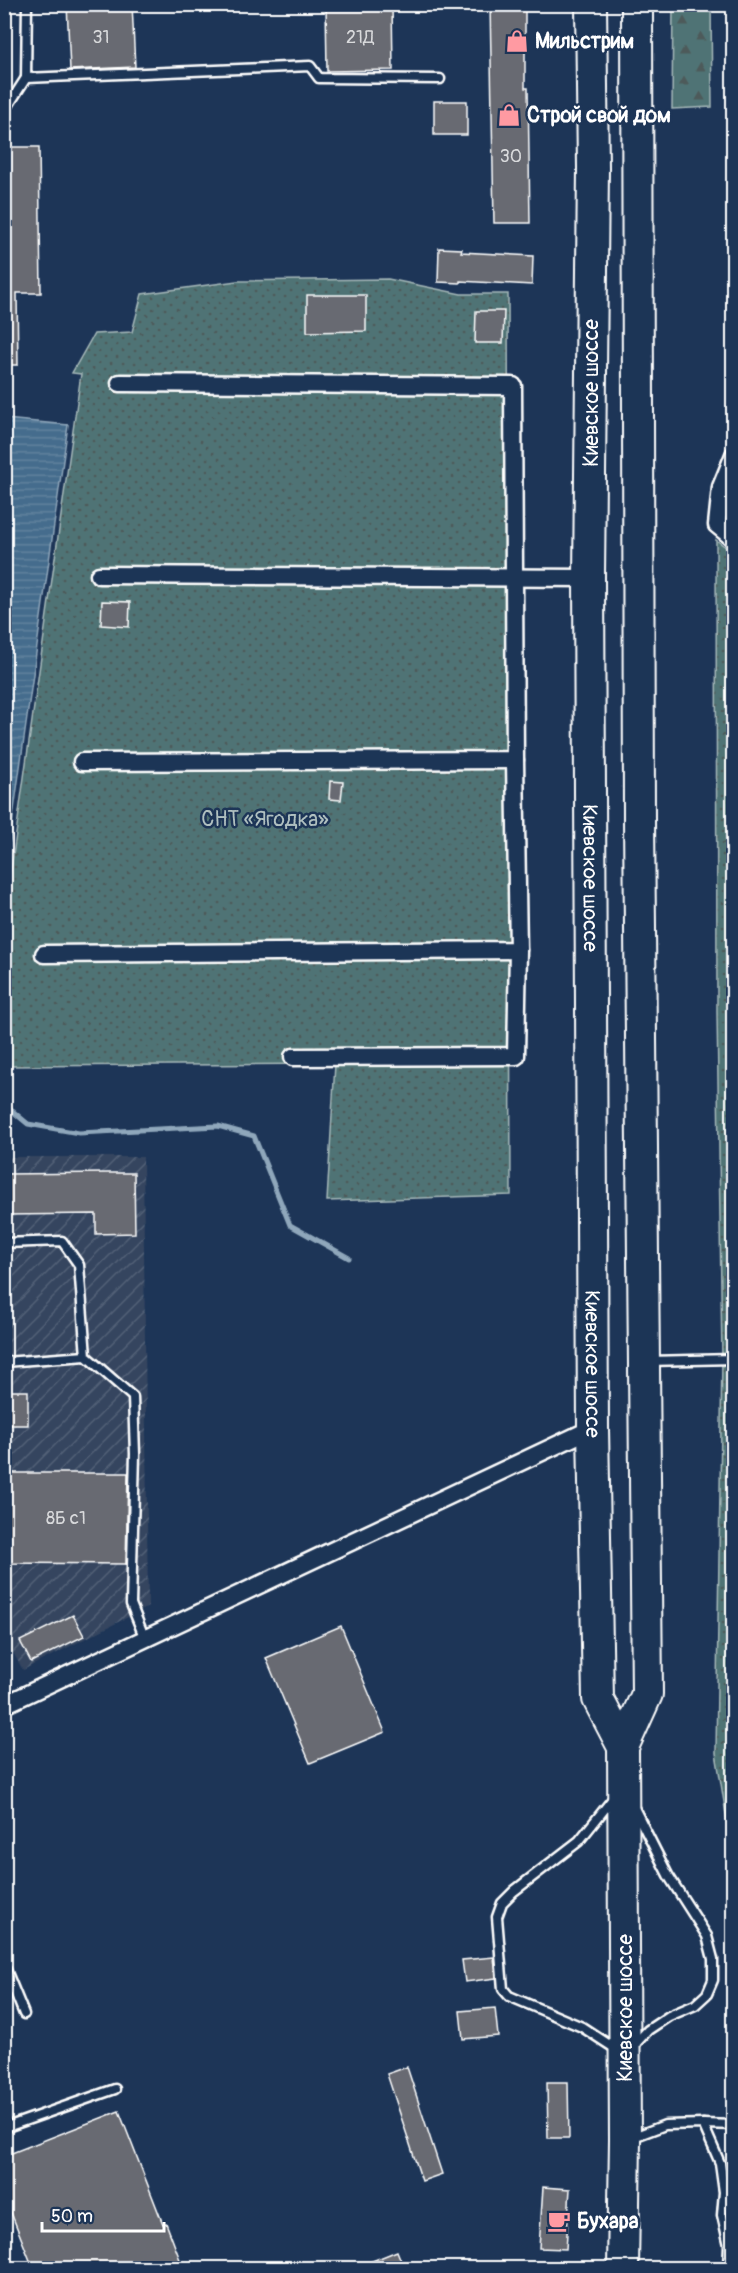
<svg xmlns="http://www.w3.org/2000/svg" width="738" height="2273" viewBox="0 0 738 2273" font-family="Pangolin,sans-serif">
<defs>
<pattern id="industrial-furrows" width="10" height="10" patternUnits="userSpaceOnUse" patternTransform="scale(1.5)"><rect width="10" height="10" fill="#34455f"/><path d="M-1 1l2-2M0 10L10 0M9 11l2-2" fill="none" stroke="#526177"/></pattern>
<pattern id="grass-dots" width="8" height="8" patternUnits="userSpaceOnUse" patternTransform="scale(1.5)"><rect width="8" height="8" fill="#4f7374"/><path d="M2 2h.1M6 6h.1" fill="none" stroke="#4d5a5a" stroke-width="1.8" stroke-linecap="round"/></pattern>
<pattern id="forest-firs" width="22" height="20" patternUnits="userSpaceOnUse" patternTransform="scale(1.5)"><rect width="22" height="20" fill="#4f7374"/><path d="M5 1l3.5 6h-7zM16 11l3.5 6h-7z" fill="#4d5a5a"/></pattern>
<pattern id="water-rules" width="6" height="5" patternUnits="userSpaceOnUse" patternTransform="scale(1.5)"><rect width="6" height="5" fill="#456c8d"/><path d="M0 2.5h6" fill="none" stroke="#61829e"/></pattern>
</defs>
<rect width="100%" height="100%" fill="#1d3557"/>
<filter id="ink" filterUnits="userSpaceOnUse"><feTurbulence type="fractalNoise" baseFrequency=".0167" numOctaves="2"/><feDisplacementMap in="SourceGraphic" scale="12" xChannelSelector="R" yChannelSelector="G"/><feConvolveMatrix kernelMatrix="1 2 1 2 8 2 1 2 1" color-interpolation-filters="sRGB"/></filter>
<g filter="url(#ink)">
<path fill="url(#industrial-furrows)" d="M4,1157H143L148,1607L23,1670L4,1637Z"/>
<g fill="url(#grass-dots)" stroke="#a7b9ba" stroke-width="1.5">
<path d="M388,279L461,294H508L511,1195L327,1201L335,1064L5,1066V912L81,374L72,373L94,334L132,332L142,294L237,281Z"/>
<path d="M716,540L734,553L733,1840L730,1839L716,1753L722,1359L717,1012Z"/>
</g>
<path fill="url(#forest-firs)" stroke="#a7b9ba" stroke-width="1.5" d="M673,5H711L712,107L672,109Z"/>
<path fill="url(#water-rules)" stroke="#8fa7bb" stroke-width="1.5" d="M5,419L68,425L5,874L4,419Z"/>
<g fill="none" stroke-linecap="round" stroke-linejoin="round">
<g stroke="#8fa7bb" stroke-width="5">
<path d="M732,946L734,944"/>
<path d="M4,1104L28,1124L79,1133L218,1126L254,1136L290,1225L349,1258"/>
</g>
</g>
<g fill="#686b72" stroke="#fff" stroke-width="1.5">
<path d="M67,4H132L135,67L70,70Z"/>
<path d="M326,4H392L393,70L327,71Z"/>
<path d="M490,4H525V88H528L530,223H494Z"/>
<rect x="434" y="101" width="33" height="34"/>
<path d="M4,147H39L41,293H17L18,365H4Z"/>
<path d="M439,248L462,249L461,252L533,256L532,285L460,281V283L438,282Z"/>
<path d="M307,295H366V331L307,332Z"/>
<path d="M476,311H504L503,343H475Z"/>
<path d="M102,601L130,602L129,627L101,625Z"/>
<path d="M330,781L343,782L341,800L329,799Z"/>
<path d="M108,1173H134L135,1233L96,1234V1214L4,1215V1174Z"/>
<rect x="4" y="1391" width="24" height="34"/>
<path d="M4,1473H128L126,1564L4,1563Z"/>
<path d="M73,1615L84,1636L31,1662L20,1641Z"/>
<path d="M341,1626L385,1732L310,1763L266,1658Z"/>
<path d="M494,1957L496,1978L465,1982L462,1960Z"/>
<path d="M495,2008L498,2036L463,2039L460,2011Z"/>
<path d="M407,2067L442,2174L422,2181L387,2074Z"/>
<path d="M547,2082H568L569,2138H548Z"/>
<path d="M119,2111L163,2224L166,2223L182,2265L173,2268H33L4,2195V2156Z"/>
<path d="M543,2187L570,2189L566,2249L539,2248Z"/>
<path d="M397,2251L404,2268H355Z"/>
</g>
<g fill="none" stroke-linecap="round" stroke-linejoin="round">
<g stroke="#fff" stroke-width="13">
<g id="lane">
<path d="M26,78L310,66L319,78L440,79"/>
<path d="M4,112L26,78L27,4"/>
<path d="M4,1243L62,1241L79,1265L86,1356L133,1397L135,1454L131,1604L145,1639"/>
<path d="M648,1361L734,1359"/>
<path d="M4,1362L86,1356"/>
<path d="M623,1786L668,1875L707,1936L713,1959V1980L707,1994L695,2005L669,2016L648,2030L625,2055L582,2027L509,1996L503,1989L497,1917L502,1903L514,1891L579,1841Z"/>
<path d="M4,1965L24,2014"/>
<path d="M703,2124L734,2125"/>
<path d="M4,2128L115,2089"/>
<path d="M631,2138L665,2125L703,2124L720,2163L724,2192L722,2215L729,2245L728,2268"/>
</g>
</g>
<g stroke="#fff" stroke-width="21">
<g id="street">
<path d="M734,455L721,487L717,525L734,539"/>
<path d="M99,575L589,578"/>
<path d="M82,762L515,760L513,386L120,383"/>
<path d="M44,954L518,950L515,760"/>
<path d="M293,1057L516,1056L518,950"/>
<path d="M4,1705L593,1428"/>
</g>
</g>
<g stroke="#fff" stroke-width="34">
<g id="highway">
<path id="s1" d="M591,4L593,168L589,578L593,1428L598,1699L623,1747"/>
<path d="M623,2268L625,2140L623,1747L647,1694L639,818L637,4"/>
</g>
</g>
<use href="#lane" stroke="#1d3557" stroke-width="8"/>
<use href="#street" stroke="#1d3557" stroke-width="16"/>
<use href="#highway" stroke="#1d3557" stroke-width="30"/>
</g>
</g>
<defs>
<g id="shop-bare" transform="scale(1.8)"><path d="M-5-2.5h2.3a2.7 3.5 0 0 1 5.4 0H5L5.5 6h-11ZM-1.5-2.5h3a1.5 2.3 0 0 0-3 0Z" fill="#ff9aa2" stroke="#1d3557" stroke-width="2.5" paint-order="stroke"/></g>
<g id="cafe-bare" transform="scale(1.8)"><path d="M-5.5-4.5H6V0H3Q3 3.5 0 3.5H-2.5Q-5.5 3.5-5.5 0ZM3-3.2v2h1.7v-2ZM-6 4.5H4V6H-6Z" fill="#ff9aa2" stroke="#1d3557" stroke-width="2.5" paint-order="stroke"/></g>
</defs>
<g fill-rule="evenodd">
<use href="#shop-bare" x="517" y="41"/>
<use href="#shop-bare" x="509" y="115"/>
<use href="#cafe-bare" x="559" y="2221"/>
</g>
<g text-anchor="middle" stroke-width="5" stroke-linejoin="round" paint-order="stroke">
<g font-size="18" fill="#d9dadc">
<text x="101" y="43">31</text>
<text x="360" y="43">21Д</text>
<text x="511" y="162">30</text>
<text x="66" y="1524">8Б с1</text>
</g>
<g font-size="21" font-weight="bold" fill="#fff" stroke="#1d3557" text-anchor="start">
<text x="535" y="48">Мильстрим</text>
<text x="527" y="122">Строй свой дом</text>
<text x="577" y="2228">Бухара</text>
</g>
<g font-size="21" fill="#fff" stroke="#1d3557">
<text transform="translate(591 393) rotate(-90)" y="7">Киевское шоссе</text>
<text dy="7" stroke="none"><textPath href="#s1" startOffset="874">Киевское шоссе</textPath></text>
<text dy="7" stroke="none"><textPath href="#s1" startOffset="1360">Киевское шоссе</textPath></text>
<text transform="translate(625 2008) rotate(-90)" y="7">Киевское шоссе</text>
</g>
<g font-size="21" fill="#b0c0c0" stroke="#1d3557">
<text x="265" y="826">СНТ «Ягодка»</text>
</g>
</g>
<rect width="738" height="2273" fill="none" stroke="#1d3557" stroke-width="24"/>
<rect x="12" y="12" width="714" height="2249" fill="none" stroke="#fff" stroke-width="2" filter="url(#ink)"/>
<path d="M42 2222v9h122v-9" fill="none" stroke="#ffffff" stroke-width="3"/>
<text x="51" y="2222" font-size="18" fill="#ffffff" stroke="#1d3557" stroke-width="4.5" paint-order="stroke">50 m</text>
</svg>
